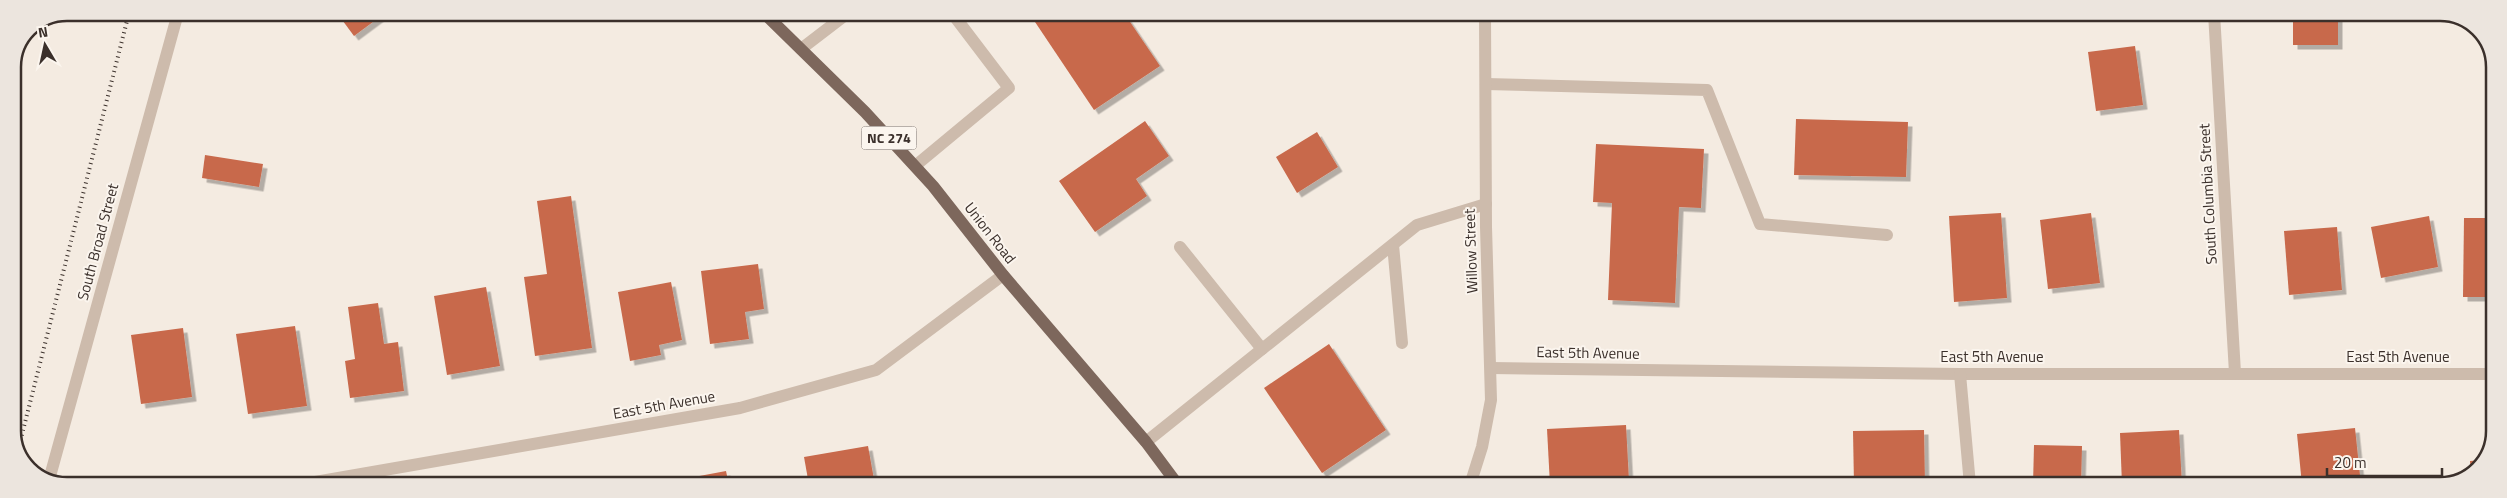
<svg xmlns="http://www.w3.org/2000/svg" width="2507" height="498" viewBox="0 0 2507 498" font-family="'Titillium Web',sans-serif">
<defs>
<filter id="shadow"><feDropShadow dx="4.5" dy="4.5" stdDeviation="0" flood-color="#0004"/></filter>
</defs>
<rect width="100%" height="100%" fill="#f4ebe1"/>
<g fill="#c8694b" filter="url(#shadow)">
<path d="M337,13H385L354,36Z"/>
<path d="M1029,13H1124L1160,66L1094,110Z"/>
<rect x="2293" y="13" width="45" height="32"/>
<path d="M2135,46L2143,105L2096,111L2088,52Z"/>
<path d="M1796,119L1908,122L1906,177L1794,175Z"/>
<path d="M1145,121L1169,156L1136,179L1147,196L1095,232L1059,181Z"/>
<path d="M1317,132L1338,167L1297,193L1276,157Z"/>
<path d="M1596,144L1704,149L1701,208L1679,207L1675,303L1608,300L1612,203L1593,202Z"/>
<path d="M205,155L263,164L259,187L202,178Z"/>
<path d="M571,196L592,348L535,356L524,277L547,274L537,201Z"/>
<path d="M2001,213L2007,298L1954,302L1949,216Z"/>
<path d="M2091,213L2100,283L2048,289L2040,220Z"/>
<path d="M2429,216L2438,267L2381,278L2371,227Z"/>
<path d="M2464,218H2494V297H2463Z"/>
<path d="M2337,227L2342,290L2289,295L2284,231Z"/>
<path d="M758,264L764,309L745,312L749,339L710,344L701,271Z"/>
<path d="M671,282L682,340L659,345L661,355L630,361L618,292Z"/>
<path d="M486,287L500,366L447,375L434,296Z"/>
<path d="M378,303L384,344L398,342L404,391L350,398L345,361L355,359L348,307Z"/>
<path d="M295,326L307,406L248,414L236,334Z"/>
<path d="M183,328L192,397L141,404L131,335Z"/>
<path d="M1329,344L1386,430L1322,473L1264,388Z"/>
<path d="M1626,425L1629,481L1550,485L1547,429Z"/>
<path d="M2355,428L2361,485H2302L2297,434Z"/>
<path d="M1924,430L1925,485H1854L1853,431Z"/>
<path d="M2179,430L2182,485H2122L2120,433Z"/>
<path d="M2034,445L2082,446L2081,485H2033Z"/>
<path d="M868,446L875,485H809L804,457Z"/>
<path d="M2483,460L2476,472L2471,474L2470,461Z"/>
<path d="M726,471L729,485H662V483Z"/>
</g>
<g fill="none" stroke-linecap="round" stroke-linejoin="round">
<g stroke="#cdbbac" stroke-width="12">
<path d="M801,49L848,13"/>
<path d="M1486,84L1707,90L1760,224L1887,235"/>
<path d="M915,166L1009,88L952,13"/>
<path d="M1393,245L1402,343"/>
<path d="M1180,247L1262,349"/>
<path d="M1146,442L1417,225L1486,204"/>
</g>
<g stroke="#cdbbac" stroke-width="12">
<path d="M2214,13L2235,373"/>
<path d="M1491,368L1960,374H2494"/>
<path d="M1960,374L1970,485"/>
<path d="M49,480L178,13"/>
<path d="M298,485L740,408L876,370L1003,275"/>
<path d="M1470,485L1482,447L1491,400L1486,227L1485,13"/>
</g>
<path stroke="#7d675c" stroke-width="12" d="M764,13L865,112L933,186L1003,275L1146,442L1178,485"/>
<path stroke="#3b302b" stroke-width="4" stroke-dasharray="1 4" stroke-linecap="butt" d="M18,450L129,13"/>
</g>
<g text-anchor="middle" stroke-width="4" stroke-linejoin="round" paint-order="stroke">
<rect fill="#fbf5ee" stroke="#756b66" stroke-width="1" x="861.5" y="126.5" width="55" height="23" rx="4"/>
<g font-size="14" font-weight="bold" fill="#3b302b">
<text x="889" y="143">NC 274</text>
</g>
<g font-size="15" fill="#3b302b" stroke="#fbf5ee">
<text transform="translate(2208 194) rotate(-93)" y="5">South Columbia Street</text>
<text transform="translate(990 233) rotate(52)" y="5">Union Road</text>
<text transform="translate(98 242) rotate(-75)" y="5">South Broad Street</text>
<text transform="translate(1471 251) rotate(-92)" y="5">Willow Street</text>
<text transform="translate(1588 353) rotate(1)" y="5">East 5th Avenue</text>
<text x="1992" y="362">East 5th Avenue</text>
<text x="2398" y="362">East 5th Avenue</text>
<text transform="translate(664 405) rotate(-10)" y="5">East 5th Avenue</text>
</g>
</g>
<path d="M0 0H2507V498H0ZM67 21H2440A46 46 0 0 1 2486 67V431A46 46 0 0 1 2440 477H67A46 46 0 0 1 21 431V67A46 46 0 0 1 67 21Z" fill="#ece5de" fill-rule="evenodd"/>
<path fill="none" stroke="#3b302b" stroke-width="2.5" d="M67 21H2440A46 46 0 0 1 2486 67V431A46 46 0 0 1 2440 477H67A46 46 0 0 1 21 431V67A46 46 0 0 1 67 21Z"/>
<g transform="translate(45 45) rotate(351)" stroke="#fbf5ee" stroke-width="4" paint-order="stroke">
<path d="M0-4L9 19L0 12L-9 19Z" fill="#3b302b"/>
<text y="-8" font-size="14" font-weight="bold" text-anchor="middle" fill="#3b302b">N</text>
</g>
<path d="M2327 468v8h115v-8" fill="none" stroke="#3b302b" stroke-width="2.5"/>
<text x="2334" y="468" font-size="15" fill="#3b302b" stroke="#fbf5ee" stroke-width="4" paint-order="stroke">20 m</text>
</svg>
